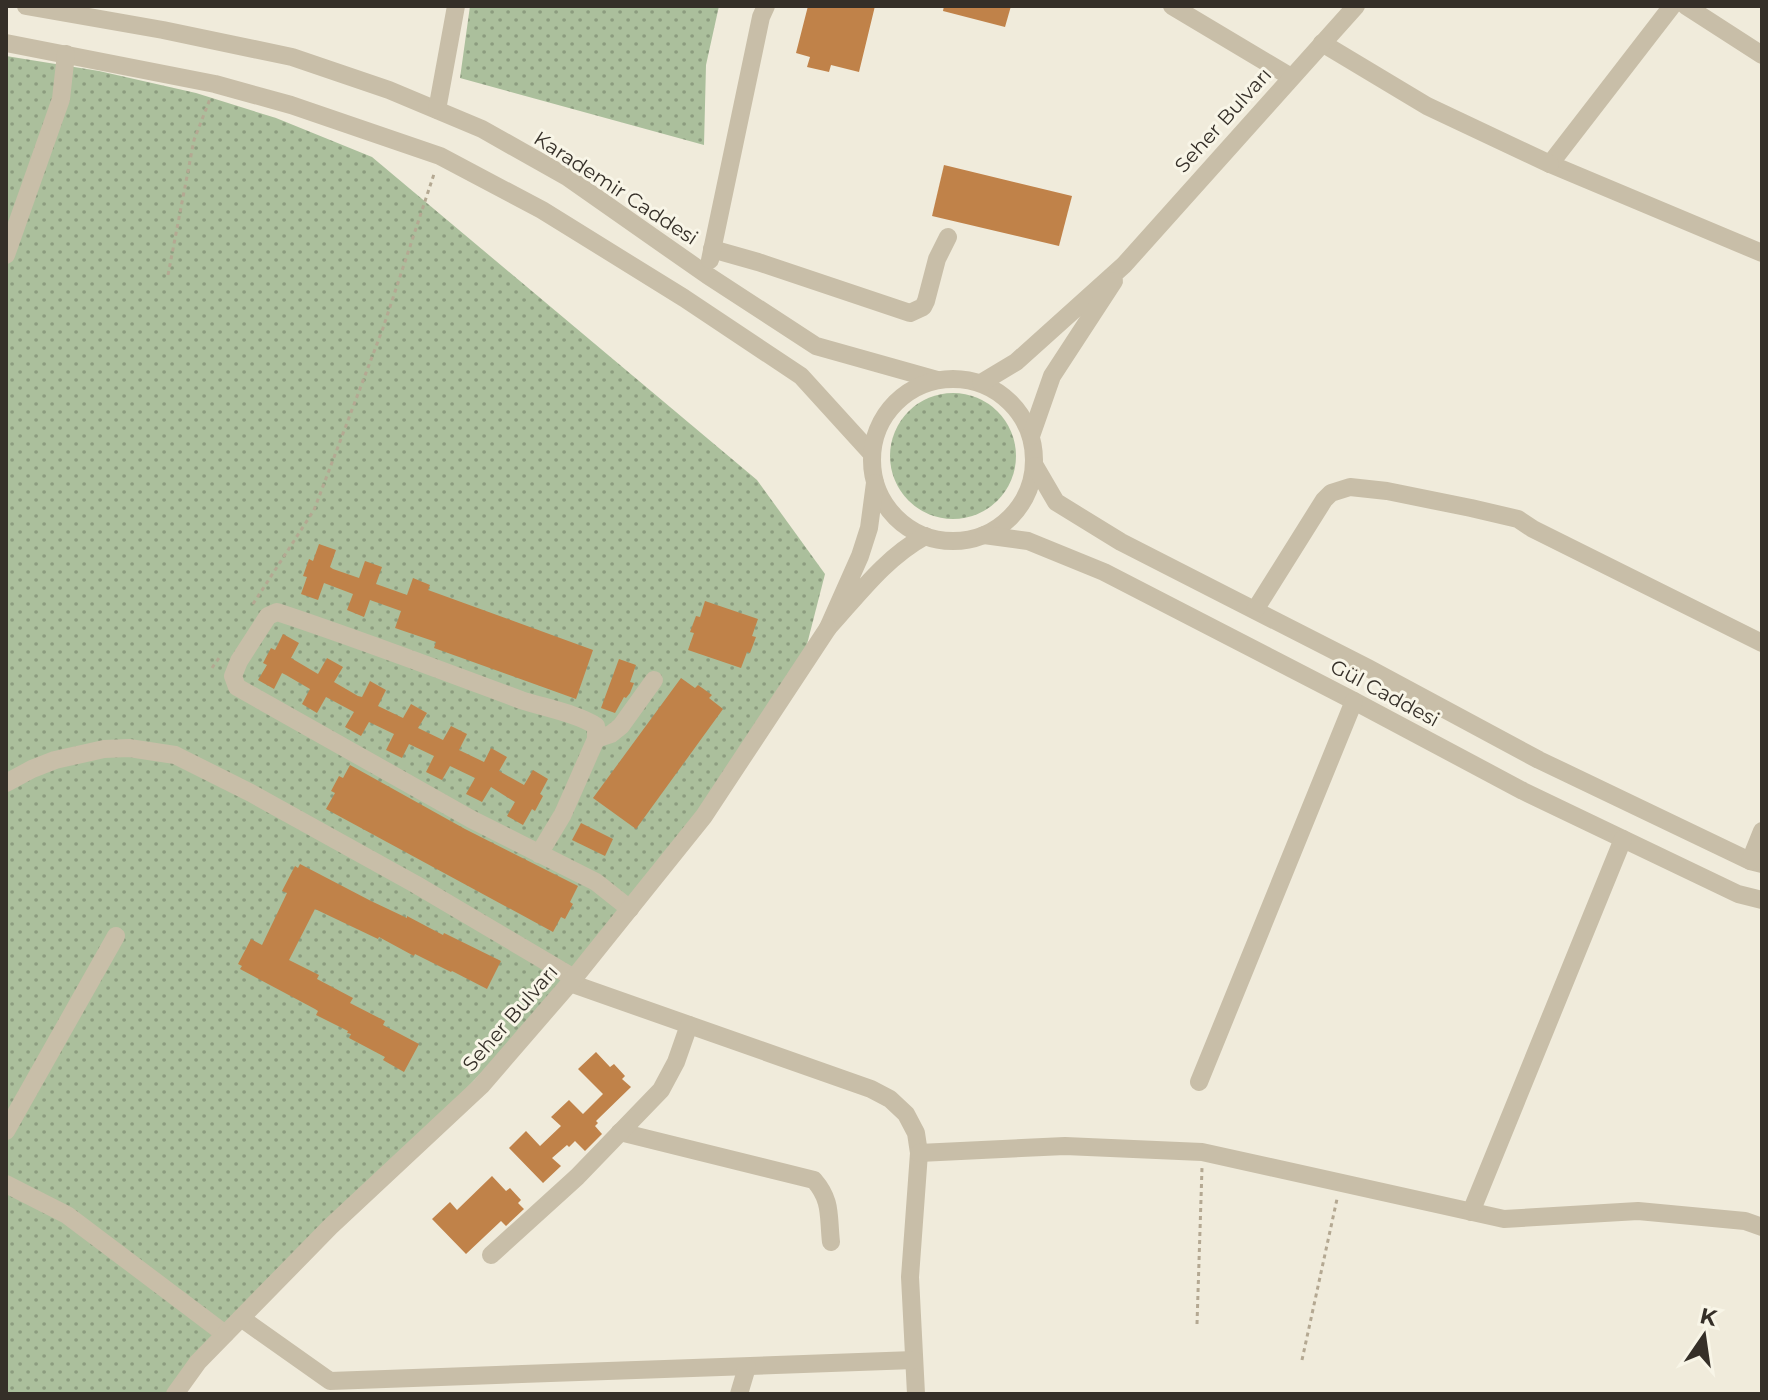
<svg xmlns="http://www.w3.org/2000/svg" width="1768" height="1400" viewBox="0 0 1768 1400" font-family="Montserrat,sans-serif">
<defs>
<pattern id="grass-dots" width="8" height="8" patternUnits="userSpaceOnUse" patternTransform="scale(2)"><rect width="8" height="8" fill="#abbf9c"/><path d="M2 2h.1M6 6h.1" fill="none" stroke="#8c9c7f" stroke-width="1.8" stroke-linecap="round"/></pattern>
</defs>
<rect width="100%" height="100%" fill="#f0ebdb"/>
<g fill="url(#grass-dots)">
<path d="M470,6H719L706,65L704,145L460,78Z"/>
<path d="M6,56L99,71L196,93L276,118L372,157L757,480L825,574L804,656L760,727L591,958L174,1394H6Z"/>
<circle cx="953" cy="456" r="63"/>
</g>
<g fill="#c08249">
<path d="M808,6H875L859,72L831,65L829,72L807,67L810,57L796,53Z"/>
<path d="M944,6H1011L1005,27L943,11Z"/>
<path d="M944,165L1072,196L1059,246L932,216Z"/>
<path d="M319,544L336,550L330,567L333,569L359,578L365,561L382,567L376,584L407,595L413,578L430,585L428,590L593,650L576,699L434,648L436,642L395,628L401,611L370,600L364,617L347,610L353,594L324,583L318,600L301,594L307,577L303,576L309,559L313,561Z"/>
<path d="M705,601L758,619L752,636L756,637L750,653L747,652L741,668L688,650L694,633L690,632L696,616L700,617Z"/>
<path d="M283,634L299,643L291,658L318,674L327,658L343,667L334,682L358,696L362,697L370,681L386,690L378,706L403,718L411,704L427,713L418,728L443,740L451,726L467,734L459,750L484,762L491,748L507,757L499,771L524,785L533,770L548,779L540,794L543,796L535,811L532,809L523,825L507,816L515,802L491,787L482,802L466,794L475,778L450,766L442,780L426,772L434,756L409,744L402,758L386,750L394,734L369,722L361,736L345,727L354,712L339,704L326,697L317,713L302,704L310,689L286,675L282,673L274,689L258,680L267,665L263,663L271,648L275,650Z"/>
<path d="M619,659L636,665L630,682L634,683L630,693L626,698L624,697L615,713L601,708Z"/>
<path d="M681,678L695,688L698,685L712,695L709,698L723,709L636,829L593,798Z"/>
<path d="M350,765L465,829L578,886L570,902L573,904L565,919L561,917L553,932L326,809L335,793L331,791L339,776L343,778Z"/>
<path d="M581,823L613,839L605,856L572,840Z"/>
<path d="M300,864L371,901L407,918V916L443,935L444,933L501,961L487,989L452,971L451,972L415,954L414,956L379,937L378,939L315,909L289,960L319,975L317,979L353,998L350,1003L385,1021L383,1025L419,1044L404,1072L383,1060L385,1057L349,1038L351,1034L347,1033L348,1031L316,1015L318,1011L315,1009L240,969L242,966L238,964L251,939L262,945L287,893L282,891L295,866L298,868Z"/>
<path d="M596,1052L610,1067L614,1064L625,1076L622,1079L631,1087L596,1121L598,1123L595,1126L602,1134L585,1151L575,1141L569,1147L567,1145L552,1158L561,1166L543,1183L509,1148L526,1131L540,1146L561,1126L551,1117L569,1100L583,1114L603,1094L578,1069Z"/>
<path d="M492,1176L506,1191L510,1188L521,1200L518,1203L524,1209L506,1226L501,1221L466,1254L432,1219L450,1202L457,1210Z"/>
</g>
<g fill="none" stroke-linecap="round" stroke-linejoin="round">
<g stroke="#b4a892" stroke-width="3" stroke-dasharray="4 4" stroke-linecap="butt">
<path d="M168,275L194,140L210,99"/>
<path d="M253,604L314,510L383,328L434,174"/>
<path d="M212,668L219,658"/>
<path d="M1197,1324L1202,1168"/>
<path d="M1302,1360L1337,1199"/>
</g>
<g stroke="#c8bea8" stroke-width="18">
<path d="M26,6L163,30L292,57L389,90L482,129L567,177L707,275L816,346L937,380"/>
<path d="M1172,6L1291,77"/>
<path d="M1672,6L1550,164L1762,253"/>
<path d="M1686,6L1762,55"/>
<path d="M6,43L215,84L291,105L440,156L542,210L684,298L801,376L872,454"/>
<path d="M1322,43L1427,106L1550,164"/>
<path d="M437,110L456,6"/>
<path d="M712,249L758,262L910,313L923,307L926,301L937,259L948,237"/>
<path d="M6,255L61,99L66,54"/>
<path d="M710,260L761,17L766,6"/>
<circle cx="953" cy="460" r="81"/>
<path d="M981,383L1016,362L1124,265L1356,6"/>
<path d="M1031,436L1052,376L1114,281"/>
<path d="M1035,466L1056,502L1121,542L1368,668L1539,760L1750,861L1762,864"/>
<path d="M875,483L869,528L860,556L828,628C858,595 885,558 925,536"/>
<path d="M984,535L1028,541L1104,572L1354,701L1523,791L1738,894L1762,900"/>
<path d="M1255,610L1324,500L1331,493L1350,487L1387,491L1471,508L1518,519L1533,529L1762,643"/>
<path d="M596,739L611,734L621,726L654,680"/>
<path d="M6,783L32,769L55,760L104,749L129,748L175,755L251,793L415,884L574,978"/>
<path d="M539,854L563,814L596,739V726C579,714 542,707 521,700C440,670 359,639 277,612L268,616L239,661L233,676L237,687L471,819L596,882L630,909"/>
<path d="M1750,861L1762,831"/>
<path d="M570,983L871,1089L890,1099L906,1114L916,1133L919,1153L910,1277L916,1394"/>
<path d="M1199,1082L1354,701"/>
<path d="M6,1131L116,936"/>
<path d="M620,1132L814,1180C832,1201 828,1215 831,1242"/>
<path d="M919,1153L1065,1146L1202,1152L1504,1219L1638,1211L1745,1221L1762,1227"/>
<path d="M6,1184L67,1215L225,1334"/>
<path d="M1471,1212L1623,839"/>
<path d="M491,1255L577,1177L661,1090L676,1062L689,1025"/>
<path d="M241,1318L330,1381L914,1360"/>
<path d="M175,1394L198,1362L330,1227L481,1086L570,983L704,816L828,628"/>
<path d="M739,1394L747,1367"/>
</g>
</g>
<g text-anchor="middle" stroke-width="6" stroke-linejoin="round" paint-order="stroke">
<g font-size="20" fill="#352f28" stroke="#f8f5e7">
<text transform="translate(1223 120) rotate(-48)" y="7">Seher Bulvarı</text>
<text transform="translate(616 188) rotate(33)" y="7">Karademir Caddesi</text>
<text transform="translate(1385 693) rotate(28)" y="7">Gül Caddesi</text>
<text transform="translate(510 1018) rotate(-49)" y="7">Seher Bulvarı</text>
</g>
</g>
<rect width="1768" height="1400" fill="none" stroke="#352f28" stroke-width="16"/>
<g transform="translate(1704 1336) rotate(13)" stroke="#f8f5e7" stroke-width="6" paint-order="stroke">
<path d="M0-6L14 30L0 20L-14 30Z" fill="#352f28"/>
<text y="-12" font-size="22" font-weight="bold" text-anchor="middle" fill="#352f28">K</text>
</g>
</svg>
